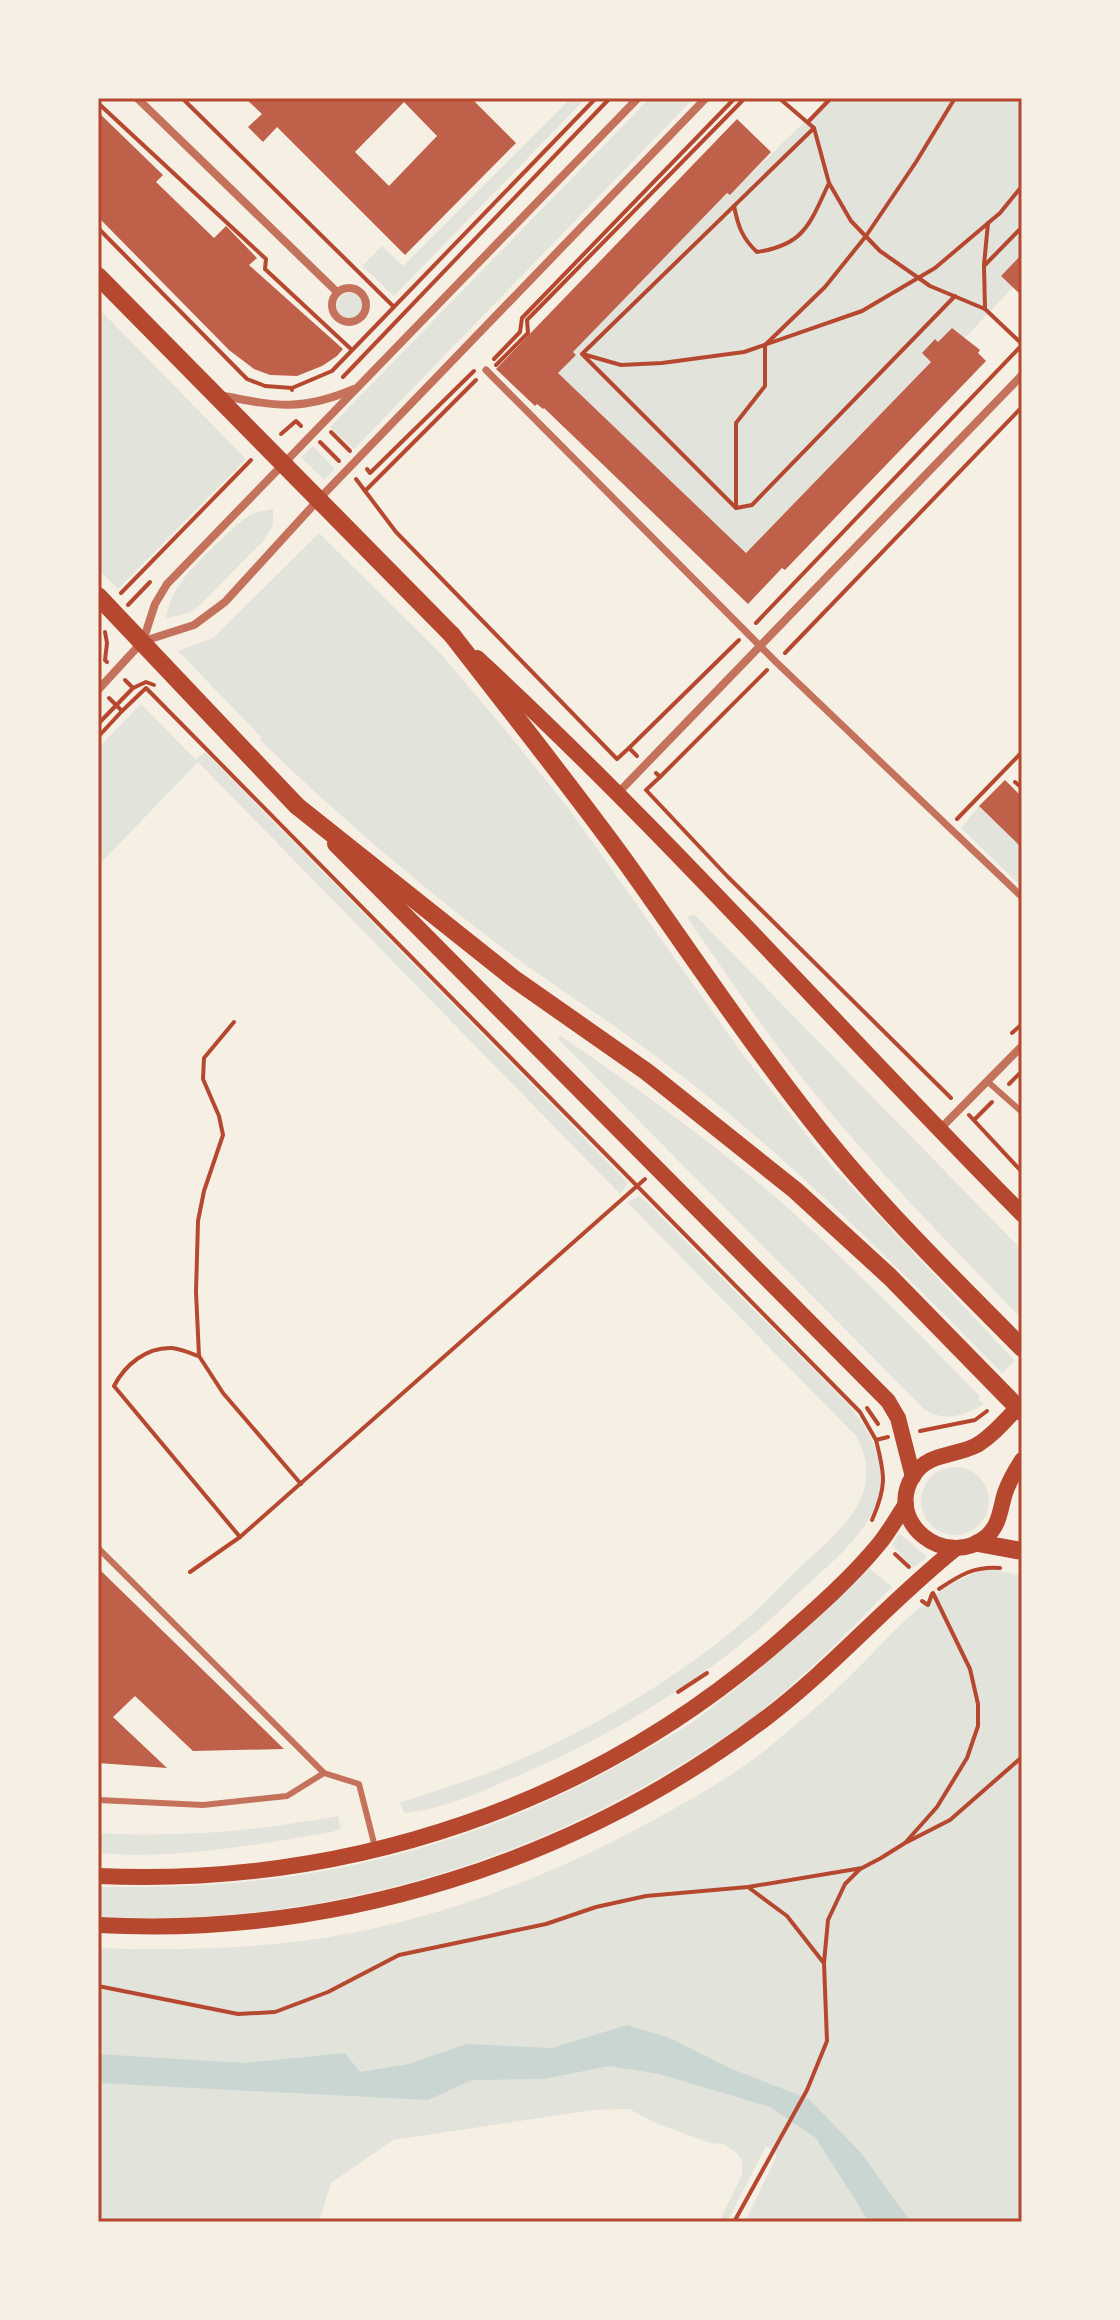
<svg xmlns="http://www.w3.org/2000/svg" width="1120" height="2320" viewBox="0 0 1120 2320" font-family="Karla,sans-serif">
<rect width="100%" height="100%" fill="#f6efe4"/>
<g fill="#e2e4dc">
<path d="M571,98H586L394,296L362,266L382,246L403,266Z"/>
<path d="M650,98H694L354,449L330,427Z"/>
<path d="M829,98H1022V254L1001,276L1013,287L964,339L952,328L938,342L935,340L931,362L746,553L558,373L575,355L573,352L727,193L730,194Z"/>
<circle cx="350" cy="306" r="13"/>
<path d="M98,308L246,459L118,589L98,569Z"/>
<path d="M313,446L335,469L324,480L301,457Z"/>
<path d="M273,509V525L263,541L199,606L186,614L166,618C172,578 213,549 240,522L253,513Z"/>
<path d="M319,533L441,654L502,726L569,809L744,1056L828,1162L1015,1361L1002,1373C901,1271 800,1168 687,1080C628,1033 564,993 504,949C418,884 337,815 260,740L261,737L178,651L213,638Z"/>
<path d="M141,704L196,760L205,752L628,1183L620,1194L198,762L98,866V748Z"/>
<path d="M979,806L1022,848V887L961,828Z"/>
<path d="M694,914L1022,1250V1319C958,1253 894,1188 835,1118C781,1055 734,986 687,917Z"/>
<path d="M561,1036C640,1090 718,1146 789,1209C855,1269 918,1333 980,1396L978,1399L984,1404C964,1416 946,1422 925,1410L558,1039Z"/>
<path d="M640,1196L848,1404C869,1431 889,1462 878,1498C868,1533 832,1562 806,1586C788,1602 771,1620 752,1635C682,1694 593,1745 508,1780C474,1795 442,1809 405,1813L399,1803C432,1792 465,1782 498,1769C579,1737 677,1679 743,1622C762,1606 779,1588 796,1571C837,1532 889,1497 856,1436L627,1202Z"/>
<circle cx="955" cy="1501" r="34"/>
<path d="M899,1533L927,1557L913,1568L892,1545Z"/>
<path d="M869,1568L892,1587C851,1629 810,1671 765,1708C739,1730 709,1747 680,1765C530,1858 353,1912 177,1918C151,1919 124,1917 98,1917V1887C146,1887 195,1887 243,1882C381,1869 519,1825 638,1754C659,1742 682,1730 701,1716C761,1671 815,1620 869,1568Z"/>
<path d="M986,1570H997L1022,1576V2222H745L777,2155L766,2146L727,2222H719L742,2175V2161L738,2154L724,2144L710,2143L658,2124L629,2109L593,2110L393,2140L331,2183L319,2222H98V1948C167,1951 235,1949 303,1941C427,1925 552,1877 661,1816C697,1796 736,1774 768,1748C794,1726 821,1704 845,1681C885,1643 932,1582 986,1570Z"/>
<path d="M338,1816L341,1828L332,1832C255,1845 176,1860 98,1853V1833C182,1838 255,1831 338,1816Z"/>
</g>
<path fill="#c9d6d2" d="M627,2025L667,2037L729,2068L809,2099L861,2153L911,2222H869L816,2138L770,2107L659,2074L609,2066L544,2079L472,2080L428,2100L98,2083V2054L244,2063L345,2053L360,2072L409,2064L466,2044L552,2048Z"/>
<g fill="#bf614a" fill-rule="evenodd">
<path d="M245,98H471L516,143L405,255L277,127L263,142L248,127L262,114ZM404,102L437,136L389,186L355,152Z"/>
<path d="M98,112L163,175L156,182L214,238L226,226L257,258L249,265L343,349L337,356L322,366L297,376L270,375L254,369L229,350L103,222L98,217Z"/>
<path d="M737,119L771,152L730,195L727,193L573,352L576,355L558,373L746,553L931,362L922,353L935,339L938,342L952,328L980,350L978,353L986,361L785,570L782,568L748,604L544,408L543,409L537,404L535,406L496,369Z"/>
<path d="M1022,254V296L1001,276Z"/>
<path d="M1005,780L1022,797V848L979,806Z"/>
<path d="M98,1568L284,1749L193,1751L135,1696L113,1717L167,1768L98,1763Z"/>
</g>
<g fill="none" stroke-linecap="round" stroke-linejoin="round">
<g stroke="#b5482f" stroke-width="4">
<path d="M182,98L394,307"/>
<path d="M779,98L814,128L829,183L851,221L880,251L930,286L985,309L1022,344"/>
<path d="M98,103L266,259L265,269L352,350"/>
<path d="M808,122L831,98"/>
<path d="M814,128L582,354L736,508L752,505L955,296"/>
<path d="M734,206C738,226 742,238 757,252C805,245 810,223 829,183"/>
<path d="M98,228L247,379L265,386L292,388V390"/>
<path d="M984,265L988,223"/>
<path d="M985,309L984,266L1022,227"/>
<path d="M586,355L621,365L662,363L744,352L862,311L935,268L1000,213L1022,186"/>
<path d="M494,359L520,332L522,318L735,98"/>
<path d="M496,365L528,333L527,320L745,98"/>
<path d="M343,377L610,98"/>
<path d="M292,388L332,371L596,98"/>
<path d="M331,432L350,451"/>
<path d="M281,434L296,421L301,426"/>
<path d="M320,442L339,461"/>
<path d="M367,469L370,473L474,371"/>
<path d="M356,479L396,532L617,759L629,748L637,756"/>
<path d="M365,491L476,380"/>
<path d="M736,508V423L765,386V345L825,287L866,236L916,162L955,98"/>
<path d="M121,593L251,460"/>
<path d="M128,605L150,582"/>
<path d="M756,623L1022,345"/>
<path d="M105,632L107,643L105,660L107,662"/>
<path d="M785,653L1022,407"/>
<path d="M125,680L133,688L146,682L154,685"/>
<path d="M109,698L122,711L146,688L860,1412L876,1440"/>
<path d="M98,724L133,688"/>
<path d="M98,737L122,711"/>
<path d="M629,748L739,640"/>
<path d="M656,773L660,777L646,790L727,876L951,1098"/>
<path d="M660,777L767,670"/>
<path d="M1015,782L1022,788"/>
<path d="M957,819L1022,752"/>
<path d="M234,1022L204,1058L203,1079L219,1116L223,1135L204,1191L198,1221L196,1292L199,1356L223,1393L301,1484"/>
<path d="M1012,1033L1022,1024"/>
<path d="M1009,1084L1022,1071"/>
<path d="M969,1115L1022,1172"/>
<path d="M974,1120L992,1102"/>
<path d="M198,1356C190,1353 181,1349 172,1348C146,1347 125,1365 114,1386L240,1537"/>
<path d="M867,1408L878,1424"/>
<path d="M920,1431L975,1420L987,1411"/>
<path d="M872,1520C887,1486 885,1475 876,1440L888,1437"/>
<path d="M895,1554L909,1567"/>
<path d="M190,1572L240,1537L645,1179"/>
<path d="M939,1589C960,1575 974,1566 1000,1568"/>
<path d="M922,1601L928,1605L932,1594"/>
<path d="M678,1692L707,1673"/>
<path d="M907,1842L950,1820L1022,1757"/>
<path d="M748,1887L787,1916L823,1962"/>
<path d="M98,1986L238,2014L275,2012L328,1992L399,1955L546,1924L596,1907L646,1896L748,1887L862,1868L881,1858L905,1843L937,1807L967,1758L978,1726V1704L970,1669L933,1593"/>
<path d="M734,2222L807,2090L827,2041L824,1963L828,1920L845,1884L860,1869"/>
</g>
<g stroke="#c5725c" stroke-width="6">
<path d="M987,1081L1022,1112"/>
<path d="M98,1548L324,1773L287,1796L203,1805L98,1800"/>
<path d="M324,1773L359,1784L375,1847"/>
</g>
<path stroke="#c5725c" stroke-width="7" d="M486,370L776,662L1022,897"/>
<g stroke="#c5725c" stroke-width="8">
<path d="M137,98L337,292"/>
<circle cx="349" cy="305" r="17"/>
<path d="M219,395C275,406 300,412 354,389"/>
<path d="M144,641L194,625L225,602L319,499L706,98"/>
<path d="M98,690L143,641L155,604L167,584L638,98"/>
<path d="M617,794L1022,375"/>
<path d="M939,1130L1022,1046"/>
</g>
<g stroke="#b5482f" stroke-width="16">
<path d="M477,658C668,834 839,1030 1022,1214"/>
<path d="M335,844L888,1401L898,1418L913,1477"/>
<path d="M1022,1403C1008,1417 994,1435 977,1445C954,1457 928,1452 913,1476C884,1522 945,1570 986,1537C1000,1525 1000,1509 1005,1493C1009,1481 1015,1471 1022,1460"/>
<path d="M98,1876C350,1887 594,1805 784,1637C817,1608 851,1578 879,1544C889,1532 897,1517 906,1504"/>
<path d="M98,1925C336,1938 576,1862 766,1718C833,1667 889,1602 955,1549"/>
</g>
<g stroke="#b5482f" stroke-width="18">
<path d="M98,276L452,635"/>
<path d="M98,596L297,806"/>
</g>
<g stroke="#b5482f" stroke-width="18">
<path d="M452,635C510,710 569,784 625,861C690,952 751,1044 820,1131C881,1208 953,1278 1022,1348"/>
<path d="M297,806L513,978L647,1072L795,1190L890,1277L1022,1412"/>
<path d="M978,1543L1022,1551"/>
</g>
</g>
<rect width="1120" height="2320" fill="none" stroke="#f6efe4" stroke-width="200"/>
<rect x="100" y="100" width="920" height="2120" fill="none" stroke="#b5482f" stroke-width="3"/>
</svg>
